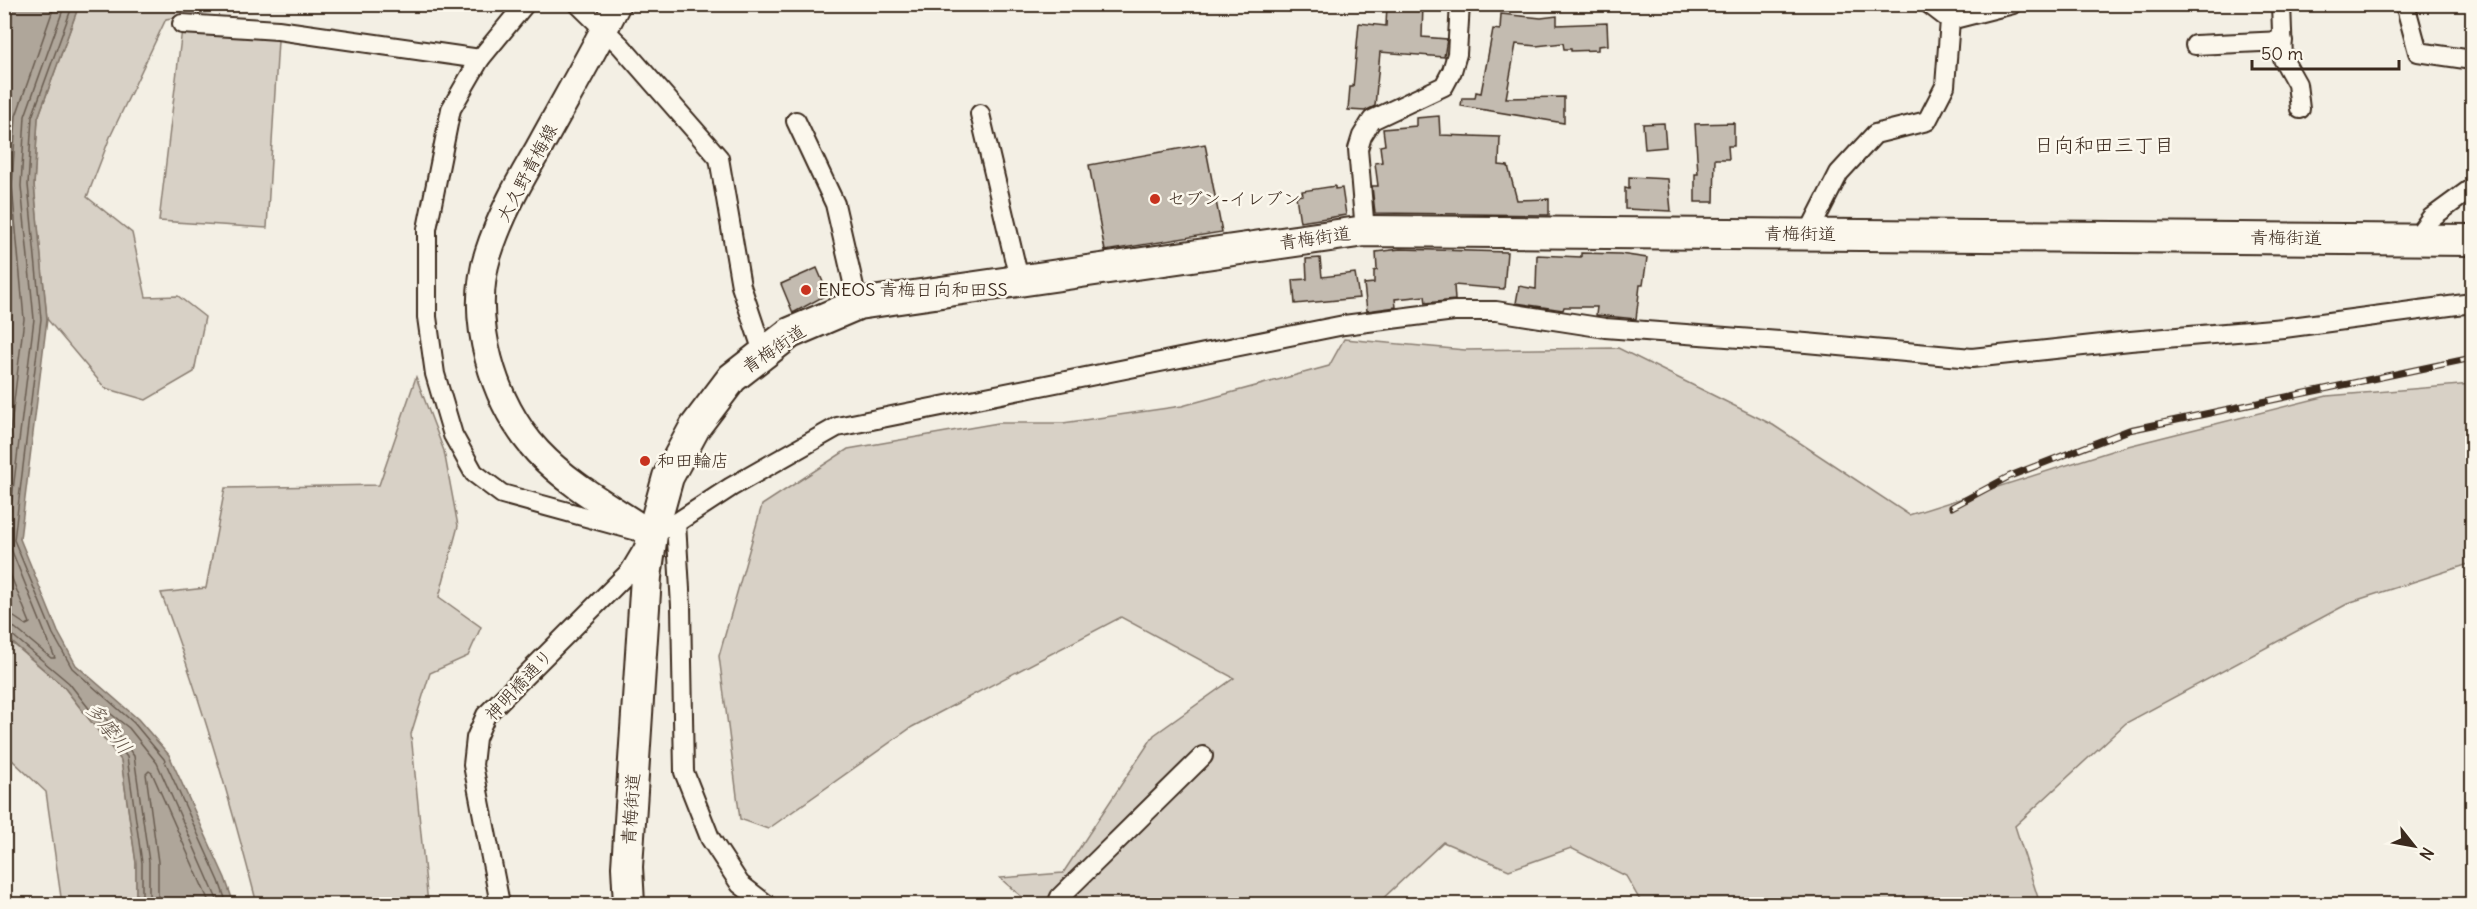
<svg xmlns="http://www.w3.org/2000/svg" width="2477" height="909" viewBox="0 0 2477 909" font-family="Delius,'Klee One',sans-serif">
<rect width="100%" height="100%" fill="#f3efe4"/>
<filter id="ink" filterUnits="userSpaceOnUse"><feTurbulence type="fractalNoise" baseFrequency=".0167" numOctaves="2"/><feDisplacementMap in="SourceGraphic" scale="12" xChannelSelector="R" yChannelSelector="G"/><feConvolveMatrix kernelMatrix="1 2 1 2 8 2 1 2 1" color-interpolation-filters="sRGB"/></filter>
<g filter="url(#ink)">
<g fill="#d8d1c6" stroke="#8a7e72" stroke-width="1.5">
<path d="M79,5H249L166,19L110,137L87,197L132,233L146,297L178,296L205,317L194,372L146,400L105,388L47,319L34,185L38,118Z"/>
<path d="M182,29L278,40L267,228L159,221Z"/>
<path d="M1344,339L1465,350L1618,348L1773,425L1909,515L2124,447L2327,396L2472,384V563L2351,602L2126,723L2015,826L2040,904H1642L1626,876L1571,848L1509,870L1443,842L1377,904H1030L1000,878L1063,873L1154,735L1234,678L1121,617L912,727L768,829L740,819L719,656L762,505L848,449L998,423H1063L1182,406L1329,366Z"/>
<path d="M416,377L444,451L458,526L439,597L481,627L468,656L430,673L411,734L428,904H257C230,799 200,695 161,593L206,588L225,488L379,485Z"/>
<path d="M4,636L64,687L121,760L136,863V904H62L46,792L10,758L5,740Z"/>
</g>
<path fill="#afa69a" stroke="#817468" stroke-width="1.5" d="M5,4L79,5L38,118L34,185L47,319L20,539L58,632L76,665L138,719L169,755L225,878L234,904H136V863L121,760L64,687L5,636Z"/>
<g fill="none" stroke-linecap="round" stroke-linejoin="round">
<g stroke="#695c50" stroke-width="1.5">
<path d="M73,4L32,117L28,185L41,319L14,540L53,634L72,668L134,723L164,759L219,881L227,904"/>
<path d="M4,483L24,319L12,186L16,116L55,4"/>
<path d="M4,559L30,623L26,625L14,617L4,616"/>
<path d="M4,625L15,628L51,658H55L7,539L34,319L21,186L25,116L65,4"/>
<path d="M4,632L11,634L69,683L127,757L142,863V904"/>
<path d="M149,904V862L134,756L101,712L102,707L129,728L157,763L219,904"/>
<path d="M158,904V862L146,774L149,771L152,773L210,904"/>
</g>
</g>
<g fill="#c3bbb0" stroke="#3b2a1e" stroke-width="1.5">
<path d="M1387,4H1423L1422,37L1447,39L1444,57L1380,52L1375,106L1365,111L1348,110L1350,87H1353L1355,67L1359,23L1386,26Z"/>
<path d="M1501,14L1541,18L1557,16V25L1607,23L1608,45L1598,46V50L1571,51V49H1564L1563,43L1536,46L1516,44L1506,98L1564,97V123L1461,106L1462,98H1475L1476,92L1481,93L1493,29L1500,30Z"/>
<path d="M1439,116L1440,135L1500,137L1499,165L1508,166L1517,200L1549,199V215L1375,213L1372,186H1378L1375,163L1382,162L1380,146L1385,145L1383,129L1416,126V118Z"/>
<path d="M1664,123L1666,147L1645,149L1643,124Z"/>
<path d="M1734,123V146H1728L1729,159H1715L1714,202H1695V174H1698L1695,124Z"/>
<path d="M1205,144L1222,232L1105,251L1089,165Z"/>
<path d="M1629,177L1668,179L1671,211L1625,209V188L1629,189Z"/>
<path d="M1335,186V189L1342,188L1346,215L1300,222L1296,196L1303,195L1302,191Z"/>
<path d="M1400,249L1507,252L1504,289L1454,285L1455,300L1426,303L1425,296L1395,299L1396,307L1367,311L1364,284L1374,283V271L1377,270L1376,252Z"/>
<path d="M1581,253L1620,254L1647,258L1643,285H1640L1636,319L1596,315L1597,307H1564L1563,310L1516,303L1519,286L1536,289L1537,255L1581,257Z"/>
<path d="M1320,258L1322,277L1355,273L1359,298L1295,304L1293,280L1307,279L1306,259Z"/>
<path d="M817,268L828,294L793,313L781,284Z"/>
</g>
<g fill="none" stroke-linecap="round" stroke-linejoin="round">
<g stroke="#3b2a1e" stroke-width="22">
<g id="minor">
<path d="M525,4L480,59L451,109L427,229V317L435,374L453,435L474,473L502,494L652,535L676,523L731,487L837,427L1344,325L1454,311H1496L1605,328L1806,343L1972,358L2130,341L2284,328L2472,303"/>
<path d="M578,4L621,46L719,158L741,286L763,352"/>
<path d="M2281,4L2283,59L2297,84L2300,109"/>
<path d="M2405,4L2418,52L2472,60"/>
<path d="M1950,20L2013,4"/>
<path d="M182,24L278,30L480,59"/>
<path d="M2195,45L2283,41"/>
<path d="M980,114L1019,279"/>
<path d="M796,121L835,204L858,304"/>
<path d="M1365,231L1358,149L1362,136L1372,120L1444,86L1452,71L1457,54L1460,4"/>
<path d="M1808,234L1839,173L1875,134L1927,121L1945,86L1950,20L1929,4"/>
<path d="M2415,239L2431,218L2472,188"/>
<path d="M676,523L681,606L684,772L710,838L740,884L766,904"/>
<path d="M500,904L473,765L476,738L486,715L630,571L645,546"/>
<path d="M1057,904L1060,897L1203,756"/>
</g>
</g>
<g stroke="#3b2a1e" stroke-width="30">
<path id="secondary" d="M617,4C593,53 565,100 539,148C519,182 500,216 488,254C468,319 493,403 538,452C570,486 614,509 652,535"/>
</g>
<g stroke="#3b2a1e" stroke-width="34">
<path id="trunk" d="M629,904L627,867L646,577L652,535L668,477L695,427L732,378L790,333L858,304L1365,231L2472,240"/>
</g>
<use href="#minor" stroke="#fbf7ec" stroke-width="18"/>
<use href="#secondary" stroke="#fbf7ec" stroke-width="26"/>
<use href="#trunk" stroke="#fbf7ec" stroke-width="30"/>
<g stroke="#3b2a1e" stroke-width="7">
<path id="rail" d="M1952,507L2010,476L2129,430L2472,358"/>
</g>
<use href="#rail" stroke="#fbf7ec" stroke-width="4.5" stroke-dasharray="14" stroke-linecap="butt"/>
</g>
</g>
<g fill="#c8321e" stroke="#fbf7ec" stroke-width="2">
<circle cx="1155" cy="199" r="6"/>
<circle cx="806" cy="290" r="6"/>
<circle cx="645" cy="461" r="6"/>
</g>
<g text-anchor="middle" stroke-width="5" stroke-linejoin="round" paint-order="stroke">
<g font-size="18" fill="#3b2a1e" stroke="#fbf7ec">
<text transform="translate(527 173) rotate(-62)" y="6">大久野青梅線</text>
<text x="1800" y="240">青梅街道</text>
<text transform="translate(1315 238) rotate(-8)" y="6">青梅街道</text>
<text x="2286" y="244">青梅街道</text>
<text transform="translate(774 349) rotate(-34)" y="6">青梅街道</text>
<text transform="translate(519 685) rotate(-47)" y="6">神明橋通り</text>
<text transform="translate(631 809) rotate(-86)" y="6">青梅街道</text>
</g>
<g font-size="18" fill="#3b2a1e" stroke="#fbf7ec" text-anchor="start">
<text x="1167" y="205">セブン-イレブン</text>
<text x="818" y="296">ENEOS 青梅日向和田SS</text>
<text x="657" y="467">和田輪店</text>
</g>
<g font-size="20" fill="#3b2a1e" stroke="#fbf7ec">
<text x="2104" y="152">日向和田三丁目</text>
</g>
<g font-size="20" font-style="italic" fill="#645549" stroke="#fbf7ec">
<text transform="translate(109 728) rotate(52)" y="7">多摩川</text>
</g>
</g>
<rect width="2477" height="909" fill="none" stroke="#fbf7ec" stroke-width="24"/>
<rect x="12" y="12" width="2453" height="885" fill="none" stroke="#3b2a1e" stroke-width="2" filter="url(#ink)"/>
<g transform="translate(2414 846) rotate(121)" stroke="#fbf7ec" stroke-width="4.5" paint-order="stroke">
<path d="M0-4.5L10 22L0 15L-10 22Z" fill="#3b2a1e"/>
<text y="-9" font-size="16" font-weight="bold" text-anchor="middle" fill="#3b2a1e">N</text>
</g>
<path d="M2252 60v9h147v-9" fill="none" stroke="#3b2a1e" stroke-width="3"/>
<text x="2261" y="60" font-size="18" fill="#3b2a1e" stroke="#fbf7ec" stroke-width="4.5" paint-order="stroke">50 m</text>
</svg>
